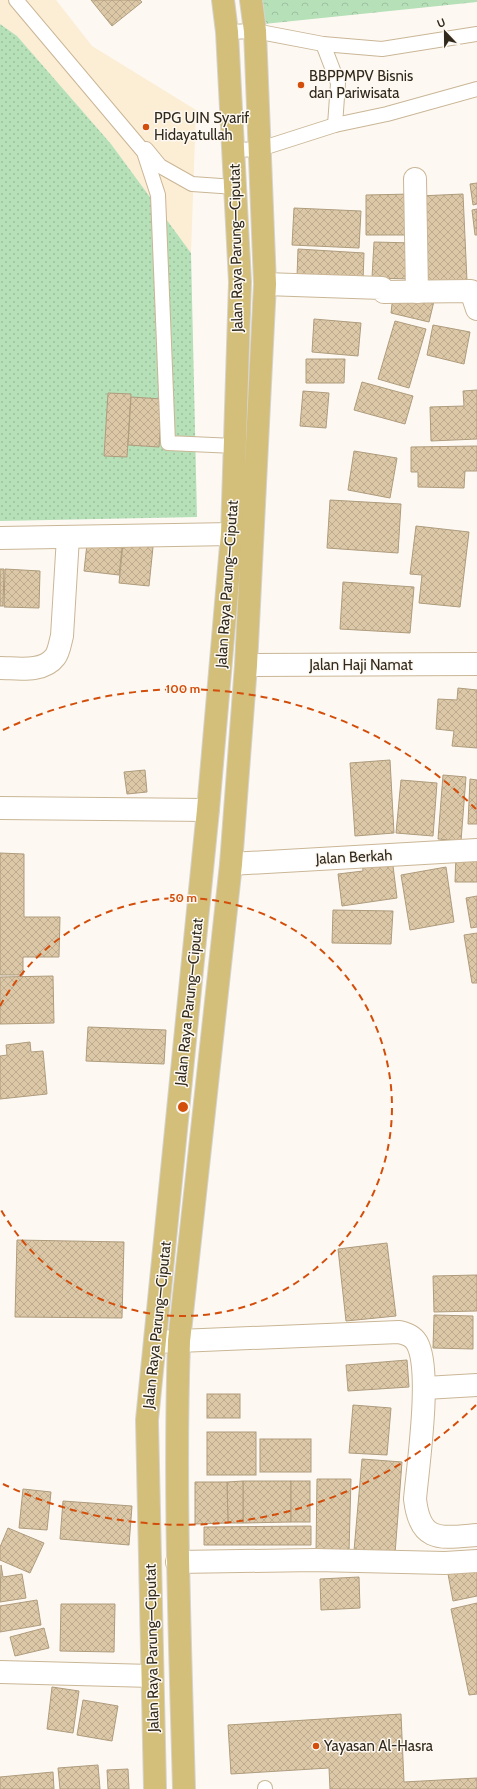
<svg xmlns="http://www.w3.org/2000/svg" width="477" height="1789" viewBox="0 0 477 1789" font-family="Cabin,sans-serif">
<defs>
<pattern id="grass-dots" width="8" height="8" patternUnits="userSpaceOnUse"><rect width="8" height="8" fill="#b6e0b8"/><path d="M2 2h.1M6 6h.1" fill="none" stroke="#9dc09e" stroke-width="1.8" stroke-linecap="round"/></pattern>
<pattern id="park-crowns" width="20" height="18" patternUnits="userSpaceOnUse"><rect width="20" height="18" fill="#b6e0b8"/><path d="M2 6a3 3 0 1 1 6 0M12 15a3 3 0 1 1 6 0" fill="none" stroke="#9dc09e"/></pattern>
<pattern id="building-cross-hatch" width="8" height="8" patternUnits="userSpaceOnUse"><rect width="8" height="8" fill="#dcc7a7"/><path d="M0 0l8 8M0 8l8-8" fill="none" stroke="#bdab8f"/></pattern>
</defs>
<rect width="100%" height="100%" fill="#fdf9f2"/>
<path fill="#fcedd5" d="M0,0H56L92,46L196,110L191,253L111,144L17,36L0,24Z"/>
<path fill="url(#grass-dots)" d="M0,24L17,36L111,144L191,253L197,517L0,521Z"/>
<path fill="url(#park-crowns)" d="M261,0H477V2L264,24Z"/>
<g fill="url(#building-cross-hatch)" stroke="#af9c7d">
<path d="M91,0H140L142,2L112,26Z"/>
<path d="M477,183V204L473,205L470,184Z"/>
<path d="M411,194V235H366V195Z"/>
<path d="M463,194L467,281L424,283L419,196Z"/>
<path d="M294,208L361,211L359,248L292,245Z"/>
<path d="M477,209V235H475L472,210Z"/>
<path d="M374,242L414,243L413,279L372,278Z"/>
<path d="M298,249L364,253L363,281L297,277Z"/>
<path d="M393,295L435,297L429,322L391,313Z"/>
<path d="M314,319L361,323L358,356L312,352Z"/>
<path d="M395,321L426,329L409,388L378,379Z"/>
<path d="M433,325L470,332L464,364L427,355Z"/>
<path d="M306,359H345L344,383H306Z"/>
<path d="M362,382L413,396L405,424L354,410Z"/>
<path d="M477,390V439L431,441L430,407L464,406L463,391Z"/>
<path d="M303,391L329,393L326,428L300,426Z"/>
<path d="M108,393L131,394L127,457L104,456Z"/>
<path d="M131,397L162,399L159,447L128,445Z"/>
<path d="M477,446V471H465L464,488L418,487V472H411V447Z"/>
<path d="M354,451L397,458L390,498L348,490Z"/>
<path d="M330,500L401,504L398,553L327,548Z"/>
<path d="M416,526L469,532L460,607L419,603L422,575L410,574Z"/>
<path d="M87,544L122,548L119,575L84,571Z"/>
<path d="M123,544L153,547L149,586L119,583Z"/>
<path d="M0,569H4L3,606H0Z"/>
<path d="M5,569L40,571L39,608L4,607Z"/>
<path d="M343,582L414,587L410,633L340,629Z"/>
<path d="M458,688L477,690V748L452,746L454,731L436,729L438,699L457,700Z"/>
<path d="M390,760L394,833L355,836L350,763Z"/>
<path d="M145,770L147,792L127,794L124,772Z"/>
<path d="M443,775L466,777L461,841L438,839Z"/>
<path d="M470,779L477,780V824H468Z"/>
<path d="M401,780L437,783L433,836L396,833Z"/>
<path d="M0,853L24,854V917H60L59,957H23V975H0Z"/>
<path d="M456,854H477V882H455Z"/>
<path d="M392,858L397,898L342,906L338,874L363,871L362,862Z"/>
<path d="M446,867L454,922L410,930L401,875Z"/>
<path d="M477,896V927L471,928L466,898Z"/>
<path d="M333,910L393,911L391,944L332,943Z"/>
<path d="M477,933V983H472L464,935Z"/>
<path d="M53,976L54,1023L0,1024V977Z"/>
<path d="M88,1027L166,1030L164,1064L86,1061Z"/>
<path d="M30,1042L31,1052L43,1051L47,1094L0,1099V1056L7,1055L6,1045Z"/>
<path d="M17,1240L124,1242L122,1318L15,1317Z"/>
<path d="M387,1243L396,1316L346,1321L338,1249Z"/>
<path d="M477,1275V1311L434,1312L433,1276Z"/>
<path d="M434,1315L473,1316V1349L433,1348Z"/>
<path d="M407,1360L409,1387L348,1391L346,1365Z"/>
<rect x="207" y="1394" width="33" height="24"/>
<path d="M353,1405L391,1408L387,1455L349,1453Z"/>
<rect x="207" y="1432" width="49" height="43"/>
<rect x="260" y="1439" width="51" height="33"/>
<path d="M362,1459L402,1462L395,1554L354,1551Z"/>
<path d="M317,1479H351L349,1552H316Z"/>
<path d="M243,1481H291V1522L243,1523Z"/>
<path d="M243,1481V1523H228L227,1482Z"/>
<rect x="291" y="1481" width="19" height="41"/>
<path d="M195,1482H227L228,1523L195,1524Z"/>
<path d="M23,1489L51,1492L47,1530L19,1528Z"/>
<path d="M63,1501L132,1506L129,1545L60,1539Z"/>
<path d="M311,1526V1545H204V1527Z"/>
<path d="M8,1528L44,1543L30,1573L0,1560V1547Z"/>
<path d="M1,1565L3,1577L22,1574L26,1598L0,1602Z"/>
<path d="M477,1568V1596L453,1601L448,1574Z"/>
<path d="M359,1577L360,1608L321,1610L320,1579Z"/>
<path d="M37,1600L41,1625L0,1632V1606Z"/>
<path d="M477,1603V1694L469,1695L451,1609Z"/>
<path d="M61,1604H115L114,1652L60,1651Z"/>
<path d="M44,1628L49,1648L15,1656L10,1637Z"/>
<path d="M52,1687L79,1691L73,1733L47,1729Z"/>
<path d="M83,1700L118,1706L112,1741L77,1735Z"/>
<path d="M401,1714L404,1782L477,1778V1789H330L329,1768L231,1774L228,1725Z"/>
<path d="M98,1765L100,1789H60L58,1768Z"/>
<path d="M128,1769L129,1789H108L107,1770Z"/>
<path d="M53,1772L54,1789H0V1777Z"/>
</g>
<g fill="none" stroke-linecap="round" stroke-linejoin="round">
<g stroke="#cab696" stroke-width="16">
<g id="service">
<path d="M16,0L144,152L158,195L168,443L235,446"/>
<path d="M227,32L255,31L323,44L382,49L477,34"/>
<path d="M323,44L338,83L335,125"/>
<path d="M146,149L160,166L192,184L235,187"/>
<path d="M233,150L260,149L335,125L387,114L477,89"/>
<path d="M265,1788V1789"/>
</g>
</g>
<g stroke="#cab696" stroke-width="24">
<g id="minor">
<path d="M415,179L417,292"/>
<path d="M265,284L382,288L384,292L471,291L477,309"/>
<path d="M0,538L232,534L251,535"/>
<path d="M246,665L477,664"/>
<path d="M0,668C17,668 43,673 55,657C59,652 60,643 62,636L68,537"/>
<path d="M0,808L208,810"/>
<path d="M231,864L477,850"/>
<path d="M155,1342L399,1332C407,1334 413,1336 417,1343C432,1370 418,1465 415,1499C420,1543 440,1538 477,1535"/>
<path d="M425,1388L477,1385"/>
<path d="M177,1562L315,1560L445,1563L477,1561"/>
<path d="M0,1672L152,1676"/>
</g>
</g>
<g stroke="#d6d4d2" stroke-width="24">
<g id="trunk">
<path d="M155,1789L147,1420L208,810L232,534L240,282L227,32L223,0"/>
<path d="M184,1789C180,1639 174,1490 179,1341L231,864L246,665L265,284L255,31L251,0"/>
</g>
</g>
<use href="#service" stroke="#fff" stroke-width="14"/>
<use href="#minor" stroke="#fff" stroke-width="22"/>
<use href="#trunk" stroke="#d3be7a" stroke-width="22"/>
</g>
<g fill="none" stroke="#d34e0b" stroke-width="2" stroke-dasharray="7 5">
<path d="M0 1006A209 209 0 1 1 0 1208"/>
<path d="M476 1405A418 418 0 0 1 3 1484M3 730A418 418 0 0 1 476 809"/>
</g>
<g fill="#d34e0b" stroke="#fdf9f2" stroke-width="1.5">
<circle cx="301" cy="85" r="4"/>
<circle cx="146" cy="127" r="4"/>
<circle cx="316" cy="1746" r="4"/>
</g>
<g text-anchor="middle" stroke-width="3" stroke-linejoin="round" paint-order="stroke">
<g font-size="15" fill="#31291c" stroke="#fdf9f2" text-anchor="start">
<text x="309" y="81">BBPPMPV Bisnis<tspan x="309" dy="17">dan Pariwisata</tspan></text>
<text x="154" y="123">PPG UIN Syarif<tspan x="154" dy="17">Hidayatullah</tspan></text>
<text x="324" y="1751">Yayasan Al-Hasra</text>
</g>
<g font-size="15" fill="#31291c" stroke="#fdf9f2">
<text transform="translate(236 248) rotate(-91)" y="5">Jalan Raya Parung—Ciputat</text>
<text transform="translate(227 584) rotate(-86)" y="5">Jalan Raya Parung—Ciputat</text>
<text x="361" y="670">Jalan Haji Namat</text>
<text transform="translate(354 857) rotate(-3)" y="5">Jalan Berkah</text>
<text transform="translate(189 1002) rotate(-84)" y="5">Jalan Raya Parung—Ciputat</text>
<text transform="translate(157 1325) rotate(-84)" y="5">Jalan Raya Parung—Ciputat</text>
<text transform="translate(152 1648) rotate(-91)" y="5">Jalan Raya Parung—Ciputat</text>
</g>
</g>
<circle cx="183" cy="1107" r="6" fill="#d34e0b" stroke="#fdf9f2" stroke-width="2"/>
<g font-size="12" text-anchor="middle" font-weight="bold" fill="#d34e0b" stroke="#fdf9f2" stroke-width="3" stroke-linejoin="round" paint-order="stroke">
<text x="183" y="693">100 m</text>
<text x="183" y="902">50 m</text>
</g>
<g transform="translate(445 32) rotate(338)" stroke="#fdf9f2" stroke-width="3" paint-order="stroke">
<path d="M0-3L7 15L0 10L-7 15Z" fill="#31291c"/>
<text y="-6" font-size="11" font-weight="bold" text-anchor="middle" fill="#31291c">U</text>
</g>
</svg>
